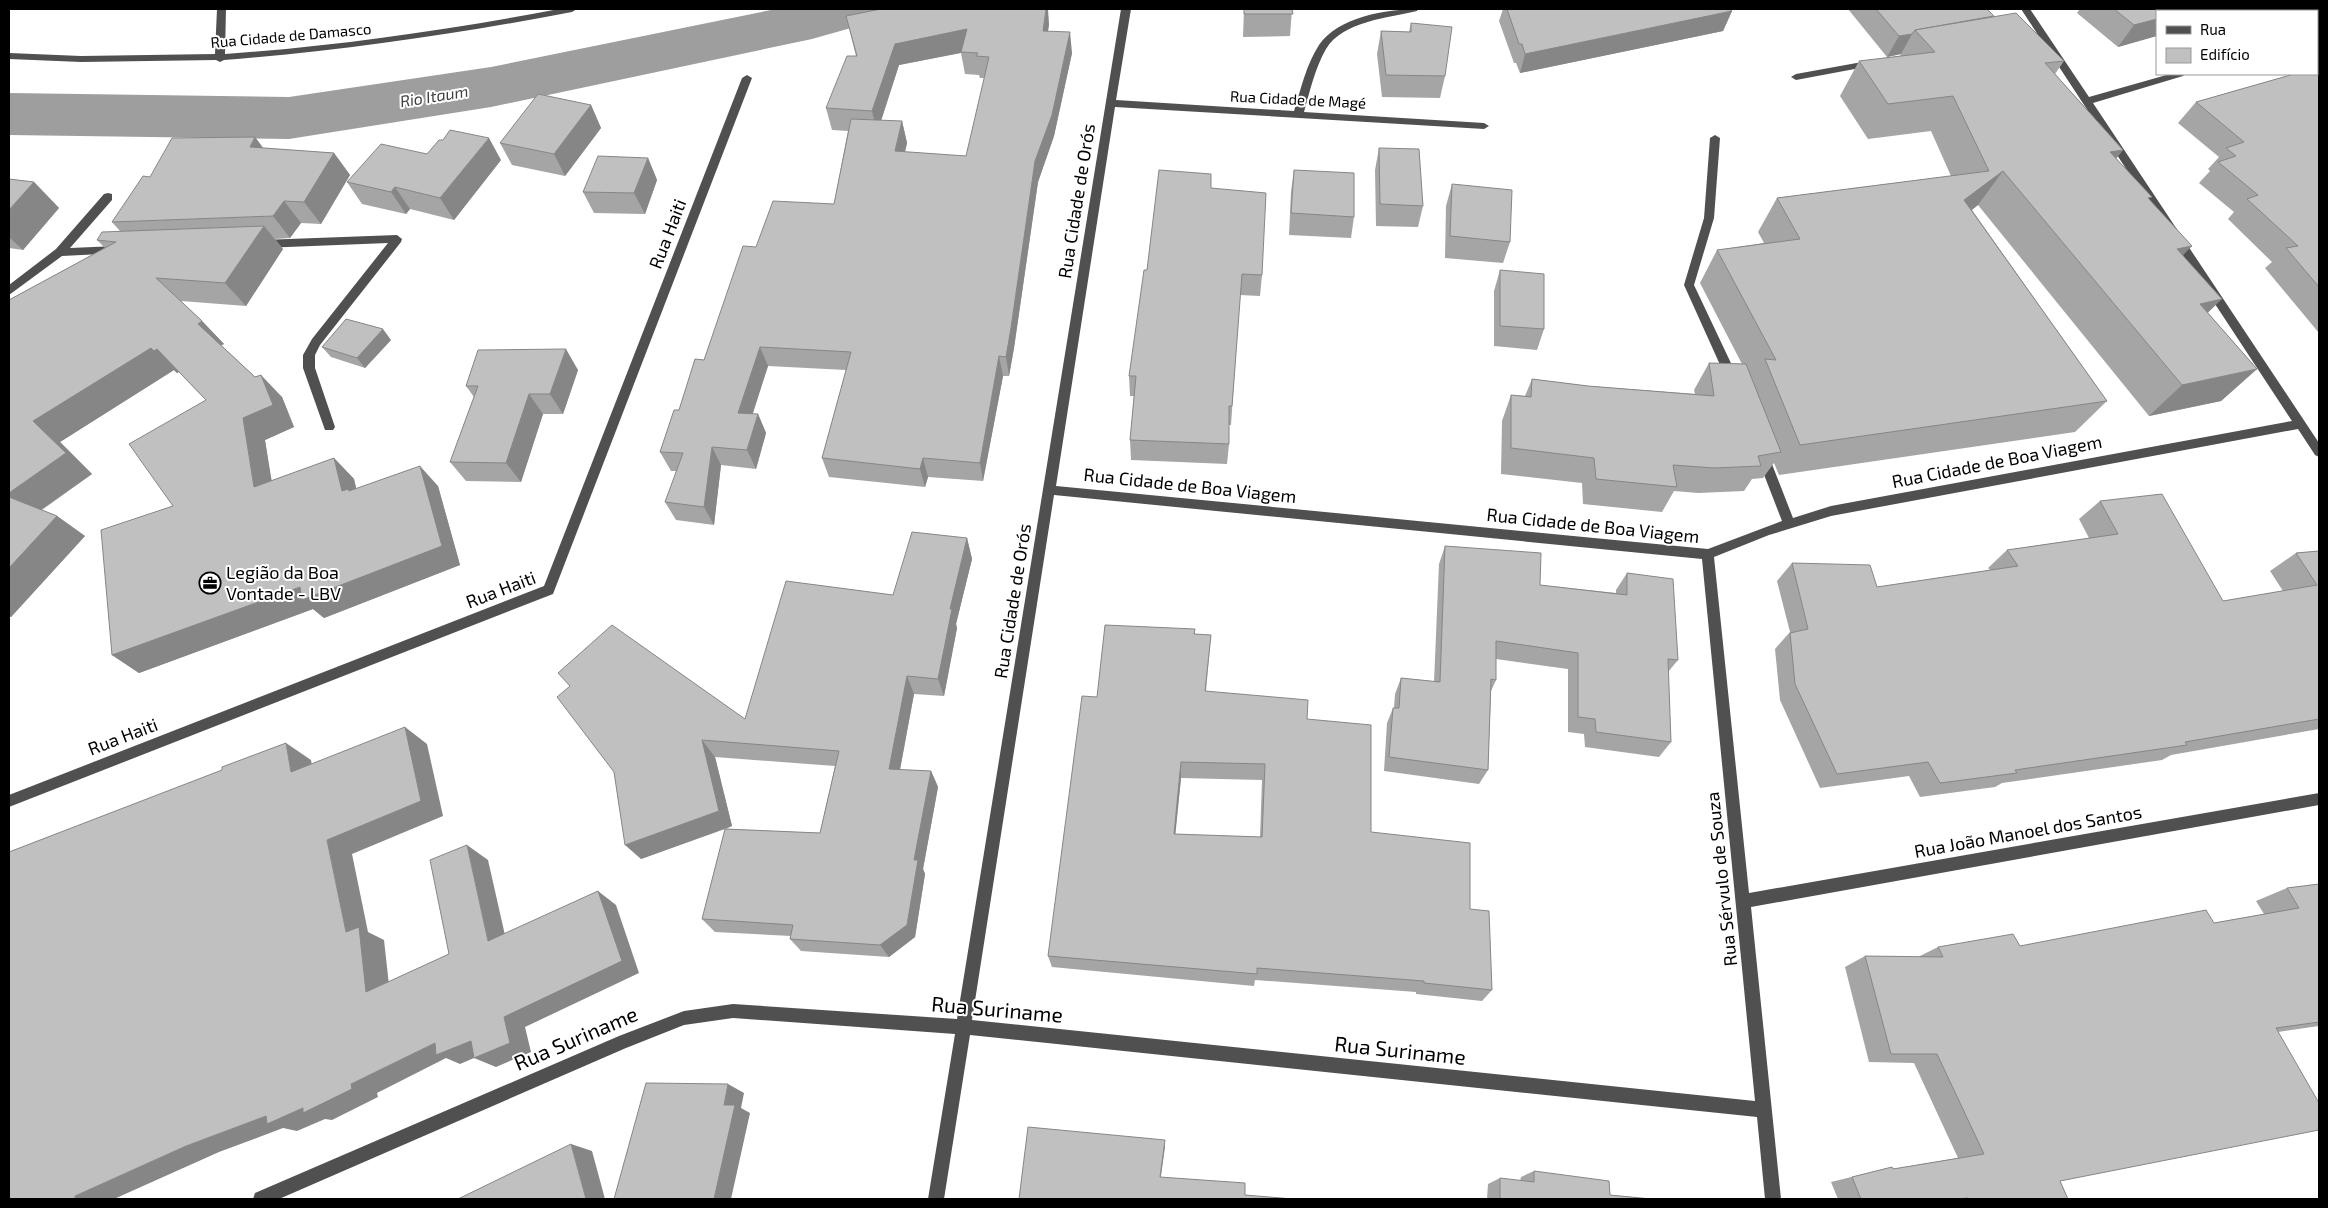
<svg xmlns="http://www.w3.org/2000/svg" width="2328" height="1208" viewBox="0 0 2328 1208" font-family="'Exo 2',sans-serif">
<rect width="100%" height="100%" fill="#fff"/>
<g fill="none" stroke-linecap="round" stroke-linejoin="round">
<path fill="#9e9e9e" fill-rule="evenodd" d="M776,9H880L872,22L812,39L491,107L289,139L9,135V93L289,97L491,67Z"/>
<g fill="#505050" fill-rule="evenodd">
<path d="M217,9H226L225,54C337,46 448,30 559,9H577L572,12C456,34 341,51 224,60L220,62L216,60L81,62L9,59V53L81,56L215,54Z"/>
<path d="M1121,9H1131L1116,100L1294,111C1301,89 1306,65 1319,45C1338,17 1387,9 1418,9L1417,11C1388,18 1343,21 1326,49C1315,68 1310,91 1304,112L1484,123L1489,126L1484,129L1115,107L1056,486L1708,549L1782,521L1756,454L1762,449L1768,454L1793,518L1831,506L2292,421L2021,9H2030L2089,97L2170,74H2185L2183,76L2093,103L2319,443V457L2315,455L2298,429L1831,516L1769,535L1714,557L1749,893L2319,793V805L1751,907L1781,1199H1765L1757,1117L970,1035L944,1199H928L955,1034L733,1018L684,1025L626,1048L279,1199H253L255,1193L619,1036L684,1011L733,1004L957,1019ZM1054,495L1702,559L1755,1101L972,1020Z"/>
<rect x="2317" y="30" width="2" height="6"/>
<path d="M1873,60L1878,63L1876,65L1796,80L1791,77L1796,74Z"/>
<path d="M747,75L752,78L553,594L9,807V795L544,586L742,78Z"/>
<path d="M1715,135L1720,138L1714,218L1694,285L1738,378L1732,382L1726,378L1684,285L1704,218L1710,138Z"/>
<path d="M108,193L112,194V200L70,248L117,246L122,250L121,253L62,256L9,295V285L56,249L104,194Z"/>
<path d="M397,235L402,239L401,242L320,345L315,355V368L335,427L333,430H325L303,368V355L312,339L388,243L262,248L257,244L262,240Z"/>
</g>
</g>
<g fill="#a5a5a5" fill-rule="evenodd">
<path d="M1244,9H1292L1290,36L1243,37Z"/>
<path d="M1503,9H1729L1732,11L1723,31L1520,73L1516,63H1514L1499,21Z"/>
<path d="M1848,9H1987L1994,16L2064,61L2055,74L2123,150L2116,158L2150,200L2183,256L2208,313L2257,369L2221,401L2149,416L1978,205L1972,210L2107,401L2075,432L1779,475L1774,463L1763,478L1752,479L1744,491L1698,493L1674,491L1662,512L1583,504L1582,483L1501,474L1502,421L1511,395L1525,396L1532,379L1588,386L1695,394L1694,390L1709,363L1742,364L1700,283L1717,250L1764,243L1758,232L1777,198L1951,176L1931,131L1868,139L1840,96L1859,61L1900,56L1901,54L1887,57Z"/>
<path d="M2080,9H2248L2118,47L2077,13Z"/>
<path d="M846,16L1049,24L1048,31L1072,53L1054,136L1038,182L1014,348L1009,376H1003L983,481L928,477L925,487L829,477L822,458L846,370L768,366L752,414H758L766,433L756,469L721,465L714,525L676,520L665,502L677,471H671L660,452L679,410L704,360L756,247L834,204L848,131L832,130L826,108L856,56ZM961,53L965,74L979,75L980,78H985L966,156L905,152L907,143L902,121H881L899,65Z"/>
<path d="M1411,23L1445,76L1440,98L1382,97L1377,54L1381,31L1409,32Z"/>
<path d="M2319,67V333L2265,268L2272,262L2228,219L2234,212L2199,183L2210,171L2208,169L2219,157L2178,123L2196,102Z"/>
<path d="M591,105L601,128L565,176L512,165L500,143Z"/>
<path d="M255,137L263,148L334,153L350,175L321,224L301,223L290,238L275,239L283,249L246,306L181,301L202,321L224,344L221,345L255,377L282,397L294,427L265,440L271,481L334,458L354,479L356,489L438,486L460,565L324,618L313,609L139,673L112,655L173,506L206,400L179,372L177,373L174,370L60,442L92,474L42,510L57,516L85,536L11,617L9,616V300L105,248L97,240L120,231L112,222L150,177Z"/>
<path d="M1379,148L1423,206L1418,227L1376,226L1375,170Z"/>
<path d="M648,158L657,180L645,214L594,213L583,192Z"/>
<path d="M501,160L454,220L410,209L406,214L362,204L347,182Z"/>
<path d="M1294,170L1354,217L1351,238L1289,235L1291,192Z"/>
<path d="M9,179L34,182L59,208L23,250L9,248Z"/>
<path d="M1452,184L1510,242L1503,263L1445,258L1446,206Z"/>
<path d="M1211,188L1262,275L1260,296L1240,295L1231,425H1229V444L1227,464L1131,460L1130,440L1134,396H1130L1129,376L1147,270Z"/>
<path d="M1500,270L1544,329L1537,350L1494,346V291Z"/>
<path d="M391,340L365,368L331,357L322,347Z"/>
<path d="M578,370L563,414H543L521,482L466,481L450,462L474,397L466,386Z"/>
<path d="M2100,501L2223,601L2283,591L2270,571L2296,553L2319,551V729L2171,755L2162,760L2002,783L1995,787L1920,797L1909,776L1820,788L1780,700L1775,649L1790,632L1777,581L1792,563L1877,587L1990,570L1988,568L2007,550L2089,538L2079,519Z"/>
<path d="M967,538L972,559L956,624L957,628L944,696L914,694L900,770L931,771L938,787L923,869L925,874L915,937L889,957L801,951L790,939L791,936L715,932L702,919L725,829L641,859L614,772L745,719L893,595ZM715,757L835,766L820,833L726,829L732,826Z"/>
<path d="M1445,546L1540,585L1616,593V590L1627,573L1678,660L1668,672L1671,742L1659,757L1585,747L1584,734L1568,732V669L1496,659V680L1491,691L1488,770L1479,784L1384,771L1387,723L1393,708H1394L1395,694L1401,678L1434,682L1439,564Z"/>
<path d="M1195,629V634L1211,635L1206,691L1307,719L1371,832L1470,909L1492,990L1482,1001L1416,994V992L1255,980L1254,986L1052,967L1048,956L1097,697ZM1181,778L1262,780L1260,837L1175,834Z"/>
<path d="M2319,884V1026L2278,1032L2060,1181L2068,1199H1838L1831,1182L1892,1167L1893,1169L1958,1158L1914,1063L1869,1062L1845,967L1865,956L1918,957L1938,947L2020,946L2214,923L2264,914L2256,901L2287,888Z"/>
<path d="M1534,1171L1610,1195L1651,1199H1487L1488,1184L1500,1178L1520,1181L1521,1177Z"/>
</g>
<g fill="#868686">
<path d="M1046,9H1048L1049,24L1045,52L1043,31Z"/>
<path d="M2195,9H2248L2240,11H2185Z"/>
<path d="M1732,11L1723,31L1520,73L1525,54Z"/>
<path d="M2157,19V36L2118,47L2134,25Z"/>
<path d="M967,29L970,51L899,65L877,133L872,111L895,44Z"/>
<path d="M1070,32L1072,53L1054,136L1038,182L1014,348L1009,376L1006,357L1035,161Z"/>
<path d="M1912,34L1901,54L1887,57L1899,36Z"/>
<path d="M591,105L601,128L565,176L554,154Z"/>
<path d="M902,121L907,143L900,172L895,151Z"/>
<path d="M255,137L272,160L250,147Z"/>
<path d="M489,138L501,160L454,220L440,198Z"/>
<path d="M2123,150L2095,185L2110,152Z"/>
<path d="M334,153L350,175L321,224L304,202Z"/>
<path d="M648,158L657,180L645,214L634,193Z"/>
<path d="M2003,171L1978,205L1940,234L1964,200Z"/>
<path d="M34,182L59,208L23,250L9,237V210Z"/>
<path d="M395,187L410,209L406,214L391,192Z"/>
<path d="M284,201L301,223L290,238L273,216Z"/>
<path d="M264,226L283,249L246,306L225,283Z"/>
<path d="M2192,246L2160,279L2177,249Z"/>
<path d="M2222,299L2188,332L2200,304Z"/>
<path d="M202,321L224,344L220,346L198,324Z"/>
<path d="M383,329L391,340L365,368L357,358Z"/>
<path d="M760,347L768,366L747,432L738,413Z"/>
<path d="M151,348L157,349L180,371L177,373L174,370L60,442L92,474L32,516L9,499V493L33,421Z"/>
<path d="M566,349L578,370L563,414L550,394Z"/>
<path d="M999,356L1003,376L983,481L980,463Z"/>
<path d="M2257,369L2221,401L2149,416L2182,385Z"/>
<path d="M261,375L282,397L294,427L265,440L276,507L254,487L243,418Z"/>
<path d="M529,394L543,414L521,482L506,463Z"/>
<path d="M758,414L766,433L756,469L747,450Z"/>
<path d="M712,447L721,465L714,525L704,507Z"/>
<path d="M334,458L354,479L359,500L342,491Z"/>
<path d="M923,458L928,477L925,487L920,469Z"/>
<path d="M420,466L438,486L460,565L324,618L313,609L139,673L112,655Z"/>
<path d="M57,516L85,536L11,617L9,616V568Z"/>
<path d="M967,538L972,559L956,624L957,628L944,696L938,679L950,609Z"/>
<path d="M907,676L914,694L897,785L889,769Z"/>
<path d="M405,727L427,744L443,816L352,854L368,932L384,940L391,1003L366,992L346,932L327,840Z"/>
<path d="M702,740L715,757L732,826L641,859L625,845Z"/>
<path d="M286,743L311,760L316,789L291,772Z"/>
<path d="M1181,762V778L1174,848V834Z"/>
<path d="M931,771L938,787L923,869L925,874L915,937L889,957L880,945L914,860Z"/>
<path d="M467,845L488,860L509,953L488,941Z"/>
<path d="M598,891L616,905L639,973L525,1027L531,1052L496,1067L474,1058L460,1064L446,1058L377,1093L378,1097L332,1120L325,1119L297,1131L283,1128L219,1152L114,1199H75V1196L186,1146L351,1084L435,1043L504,1017Z"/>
<path d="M728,1084L744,1093L741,1108L750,1113L731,1199H714L724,1105Z"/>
<path d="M1165,1140V1147L1160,1183V1177Z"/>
<path d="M571,1144L592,1151L605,1199H586Z"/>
</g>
<g fill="#c0c0c0" stroke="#868686" fill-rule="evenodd">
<path d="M881,9H1046L1043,31L1070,32L1052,115L1035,161L1011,328L1006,357L999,356L980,463L923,458L920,469L822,458L851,352L760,347L738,413L758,414L747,450L712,447L704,507L665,502L683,453L660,452L674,410H679L695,359L704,360L743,246L756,247L773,201L834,204L851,119L902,121L895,151L966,156L989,57L976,56L978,53L961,52L967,29L895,44L872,111L826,108L847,56H857L846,16Z"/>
<path d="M1244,9H1292L1293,14H1244Z"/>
<path d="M1507,9H1729L1732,11L1525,54L1522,44H1519Z"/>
<path d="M1876,9H1987L1994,16L1915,30L1912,34L1899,36Z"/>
<path d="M2114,9H2195L2185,11H2157V19L2134,25Z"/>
<path d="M2016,13L2064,61L2045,63L2123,150L2110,152L2152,197L2148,198L2192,246L2177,249L2222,299L2200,304L2257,369L2182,385L2003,171L1964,200L2107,401L1800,445L1765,359L1776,360L1717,250L1800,239L1777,198L1989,171L1953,96L1888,104L1859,61L1935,52L1915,30Z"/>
<path d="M1411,23L1452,27L1445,76L1386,75L1381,31L1411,32Z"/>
<path d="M2317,67H2319V287L2286,248L2298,246L2247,199L2258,195L2218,162L2236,156L2226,148L2244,142L2196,102L2294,74H2317Z"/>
<path d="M538,94L591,105L554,154L500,143Z"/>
<path d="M450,130L489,138L440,198L395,187L391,192L347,182L381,144L427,154L439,140H443Z"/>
<path d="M255,137L250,147L334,153L304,202L284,201L273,216L112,222L143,176L150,177L172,138Z"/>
<path d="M1379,148L1419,149L1423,206L1380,204Z"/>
<path d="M598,156L648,158L634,193L583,192Z"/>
<path d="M1159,170L1211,174V188L1266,193L1262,275L1242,274L1232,406H1229V444L1130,440L1136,376H1129L1144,270H1147Z"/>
<path d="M1294,170L1354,173V217L1291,213Z"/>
<path d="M9,179L34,182L9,210Z"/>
<path d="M1452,184L1512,190L1510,242L1450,236Z"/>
<path d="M264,226L225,283L156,278L202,321L198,324L255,377L261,375L273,405L243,418L254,487L334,458L342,491L348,489L349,491L420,466L442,546L302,600L300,587L112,655L101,530L173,506L129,444L206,400L157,349L154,351L151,348L33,421L66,453L9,493V300L116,242L97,240L102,232Z"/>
<path d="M1500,270L1544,274V329L1500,326Z"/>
<path d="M346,319L383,329L357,358L322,347Z"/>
<path d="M566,349L550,394H529L506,463L450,462L478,386H466L478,350Z"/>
<path d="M1709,363L1746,364L1781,452L1758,456L1761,466L1714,468L1673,465L1677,487L1596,479L1594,458L1511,448V395L1531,397L1532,379L1588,386L1714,396Z"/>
<path d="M2162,494L2223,601L2317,585L2296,553L2319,551V719L2185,742L2187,745L2015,770L2017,773L1940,783L1928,762L1837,774L1795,684L1790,633L1808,629L1792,563L1870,565L1877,587L2018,566L2007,550L2118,534L2100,501Z"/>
<path d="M9,497L57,516L9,568Z"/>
<path d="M912,532L967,538L950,609H952L938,679L907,676L889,769L931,771L914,860H918L907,925L880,945L790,939L793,925L702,919L725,829L820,833L839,751L702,740L719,811L625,845L614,772L557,697L570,686L558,673L612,625L745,719L786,581L893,595Z"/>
<path d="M1445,546L1541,553L1540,585L1627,595V573L1673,579L1678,660L1668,659L1671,742L1596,732L1595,719L1578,717V653L1496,641V680L1491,679L1488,770L1389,757L1393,708H1399L1401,678L1440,682Z"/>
<path d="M1105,625L1195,629L1194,634L1211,635L1205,691L1308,700L1307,719L1371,725V832L1470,843V909L1489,911L1492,990L1424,983V981L1257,968V974L1048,956L1082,696L1097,697ZM1181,762L1265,764L1262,837L1174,834Z"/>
<path d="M405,727L421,801L327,840L346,932L359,927L366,992L449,954L430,860L467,845L488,941L598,891L622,961L504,1017L510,1043L474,1058L471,1041L436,1055L435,1043L351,1084L352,1089L303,1113V1108L267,1124L266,1116L186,1146L75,1196V1199H9V852L222,770V767L286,743L291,772Z"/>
<path d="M2319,884V1022L2276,1028L2319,1103V1130L2060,1181L2068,1199H1969L1968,1198L1959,1199H1861L1852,1177L1892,1167L1893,1169L1984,1154L1937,1054H1891L1865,956L1943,957L1938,947L2013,934L2020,946L2206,910L2214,923L2299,908L2287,888Z"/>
<path d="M646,1083L728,1084L724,1105H735L714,1199H614Z"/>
<path d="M1028,1127L1165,1140L1160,1177L1245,1183V1195L1293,1199H1019Z"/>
<path d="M571,1144L586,1199H458Z"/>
<path d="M1534,1171L1609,1181L1610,1195L1651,1199H1500V1178L1534,1182Z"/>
</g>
<defs>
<g id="office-ring" transform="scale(1.125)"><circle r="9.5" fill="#fff" stroke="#000" stroke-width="1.5"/><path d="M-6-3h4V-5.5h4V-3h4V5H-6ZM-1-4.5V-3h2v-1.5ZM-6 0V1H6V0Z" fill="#000"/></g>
</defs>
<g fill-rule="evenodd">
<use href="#office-ring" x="210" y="583"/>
</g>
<g text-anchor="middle" stroke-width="4" stroke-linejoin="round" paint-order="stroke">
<g font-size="15" fill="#000" stroke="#fff">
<text transform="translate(291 36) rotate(-5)" y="5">Rua Cidade de Damasco</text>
<text transform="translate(1298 100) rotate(3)" y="5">Rua Cidade de Magé</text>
</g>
<g font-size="16" font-style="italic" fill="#3f3f3f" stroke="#fff">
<text transform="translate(434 96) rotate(-9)" y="6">Rio Itaum</text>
</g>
<g font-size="18" fill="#000" stroke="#fff">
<text transform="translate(1077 201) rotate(-81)" y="6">Rua Cidade de Orós</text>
<text transform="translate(668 234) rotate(-69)" y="6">Rua Haiti</text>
<text transform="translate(1997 462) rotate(-11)" y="6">Rua Cidade de Boa Viagem</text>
<text transform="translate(1190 486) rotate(6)" y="6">Rua Cidade de Boa Viagem</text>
<text transform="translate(1593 526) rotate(6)" y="6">Rua Cidade de Boa Viagem</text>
<text transform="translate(501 590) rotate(-21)" y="6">Rua Haiti</text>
<text transform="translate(1013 601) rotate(-81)" y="6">Rua Cidade de Orós</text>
<text transform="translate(123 737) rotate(-21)" y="6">Rua Haiti</text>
<text transform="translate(2028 832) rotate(-10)" y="6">Rua João Manoel dos Santos</text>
<text transform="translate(1722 879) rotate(-96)" y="6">Rua Sérvulo de Souza</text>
</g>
<g font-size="18" fill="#000" stroke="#fff" text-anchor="start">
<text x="226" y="579">Legião da Boa<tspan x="226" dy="21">Vontade - LBV</tspan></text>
</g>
<g font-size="21" fill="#000" stroke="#fff">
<text transform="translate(997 1010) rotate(5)" y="7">Rua Suriname</text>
<text transform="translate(576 1039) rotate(-23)" y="7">Rua Suriname</text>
<text transform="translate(1400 1051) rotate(6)" y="7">Rua Suriname</text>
</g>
</g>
<rect width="2328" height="1208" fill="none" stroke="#000000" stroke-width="20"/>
<rect x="2156" y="10" width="162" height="65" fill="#ffffff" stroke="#999999"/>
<rect x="2166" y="26" width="25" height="8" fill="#505050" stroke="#999999"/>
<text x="2200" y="35" font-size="15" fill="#000000">Rua</text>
<rect x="2166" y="48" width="25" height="15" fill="#c0c0c0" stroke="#999999"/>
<text x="2200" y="60" font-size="15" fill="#000000">Edifício</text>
</svg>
